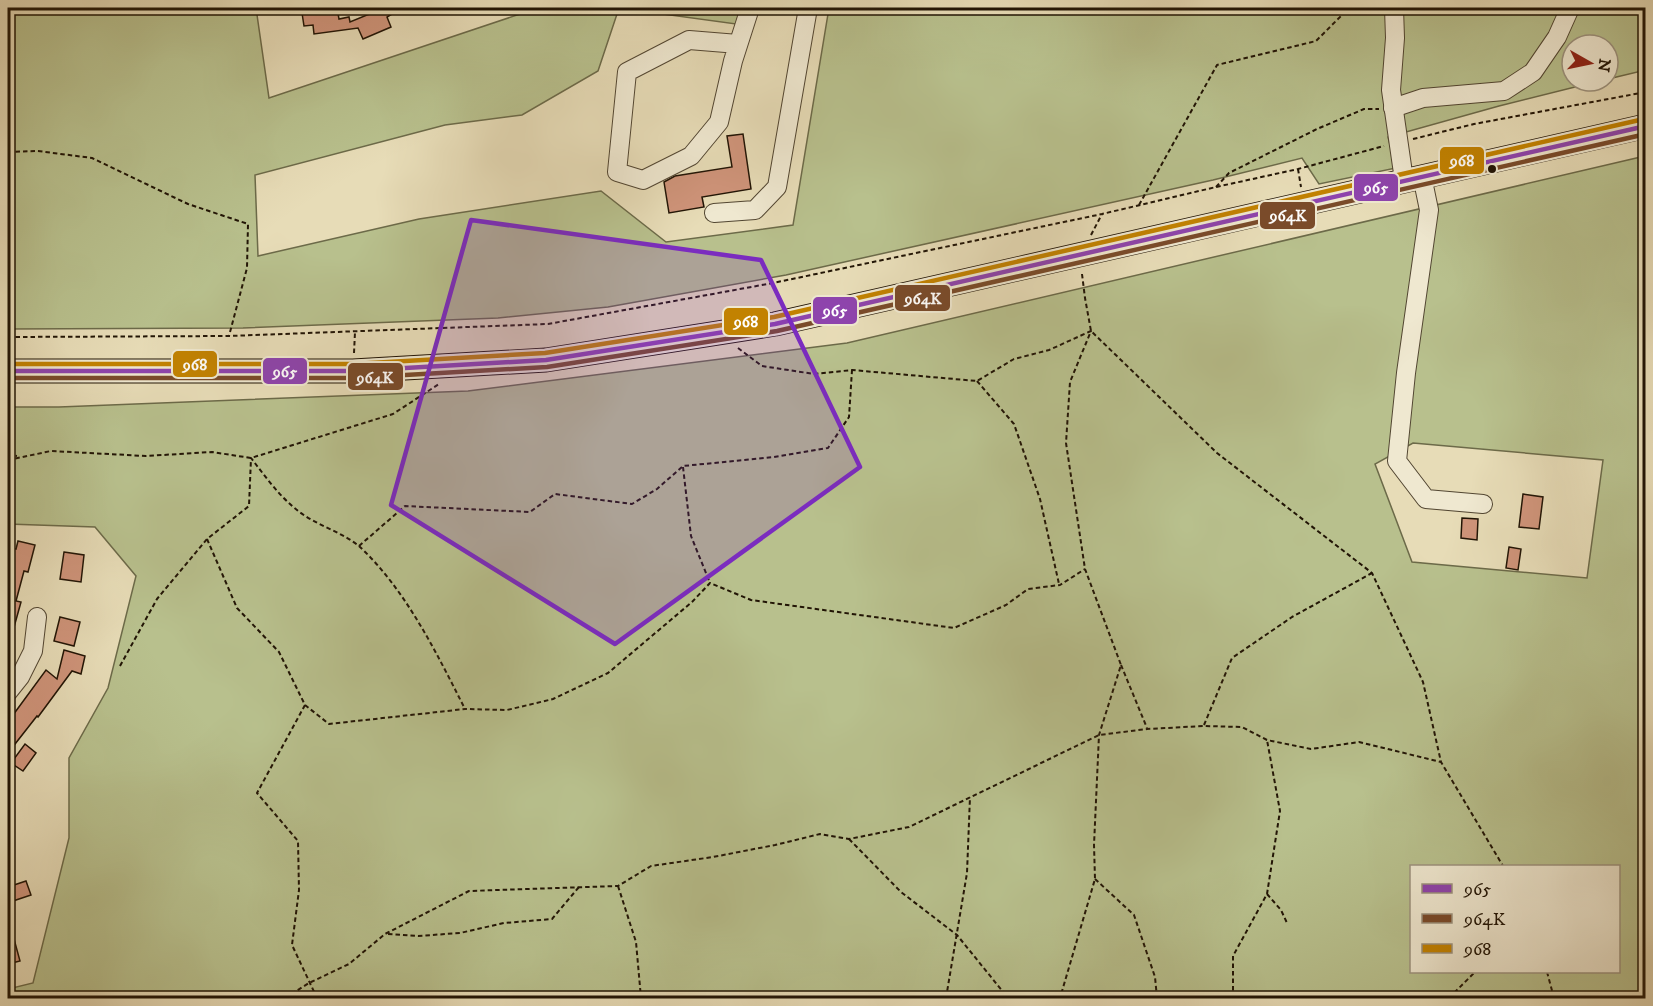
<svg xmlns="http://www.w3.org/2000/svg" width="1653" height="1006" viewBox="0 0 1653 1006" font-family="'IM FELL DW Pica',serif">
<rect width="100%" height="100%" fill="#e7dcb7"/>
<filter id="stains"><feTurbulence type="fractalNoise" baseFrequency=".00333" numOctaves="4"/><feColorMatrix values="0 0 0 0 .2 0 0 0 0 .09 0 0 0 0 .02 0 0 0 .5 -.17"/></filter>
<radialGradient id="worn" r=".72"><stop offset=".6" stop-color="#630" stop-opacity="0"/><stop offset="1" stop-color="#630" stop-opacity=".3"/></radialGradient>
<g fill="#b8c08d" stroke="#6c6a49" stroke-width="1.5" fill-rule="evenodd">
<path d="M8,8H256L269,98L538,8H741L736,24L619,8L598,71L522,115L445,125L255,175L258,256L419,219L601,191L666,242L793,225L829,8H1645L1646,70L1608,79V45H1572V81H1599L1499,106L1388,137L1396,168L1319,184L1302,158L1213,180L786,275L608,307L498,318L243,328L8,329Z"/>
<path d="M1645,156V998H8V989L33,983L69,838V758L108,688L136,576L95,527L8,524V407H59L468,391L847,343ZM1413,443L1603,460L1587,578L1412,562L1375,464ZM1412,866H1618V972H1412Z"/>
</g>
<g fill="#cf947a" stroke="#211405" stroke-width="1.5">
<path d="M310,8H337L339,19L349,17L350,22L384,8H402L387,17L391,27L363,39L358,28L314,34L313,25L304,26L302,13L310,12Z"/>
<path d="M743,134L751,189L702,197L704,207L669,213L664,182L675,176L732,167L727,136Z"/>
<path d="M1523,494L1543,497L1539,529L1519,527Z"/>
<path d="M1462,518L1478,519L1477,540L1461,538Z"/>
<path d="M18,541L35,545L28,572L24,571L16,601L21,602L11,638H8V547L16,549Z"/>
<path d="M1509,547L1521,549L1518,570L1506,568Z"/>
<path d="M64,552L84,555L81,582L60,579Z"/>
<path d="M60,617L80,622L74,646L54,641Z"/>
<path d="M64,650L85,656L81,674L72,671L38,717L37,716L8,753V710L13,715L46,670L57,679Z"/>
<path d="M25,744L36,753L23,771L11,763Z"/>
<path d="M26,881L31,895L13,901L8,887Z"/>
<path d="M8,928H11L20,961L8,964Z"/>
</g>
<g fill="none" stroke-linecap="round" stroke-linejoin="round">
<g stroke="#524632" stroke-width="20">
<g id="minor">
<path d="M1394,8L1395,38L1391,90L1404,180"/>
<path d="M738,44L689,40L627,72L617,172L643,180L691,156L719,122L733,61L750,8"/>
<path d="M1393,108L1423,98L1504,91L1533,72L1557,37L1570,8"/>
<path d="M1422,176L1429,210L1406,373L1397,461L1426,499L1483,504"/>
<path d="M714,213L755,210L777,187L808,8"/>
<path d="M8,692L20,677L33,651L37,617"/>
</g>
</g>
<g stroke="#211405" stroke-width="25">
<path id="major" d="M8,371H353L546,360L775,324L1646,126"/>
</g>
<g stroke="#211405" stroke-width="2" stroke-dasharray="4.5 3" stroke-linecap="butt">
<path d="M1413,139L1474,124L1646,92"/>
<path d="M8,152L38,151L92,158L188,204L248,224L247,268L229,336"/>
<path d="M1298,169L1301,187"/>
<path d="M1216,187L1229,173L1317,129L1364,109H1379"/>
<path d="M1139,205L1217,65L1316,41L1349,8"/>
<path d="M1091,235L1102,214"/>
<path d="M1082,274L1085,298L1091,331L1217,453L1372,573L1423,682L1441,762L1503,866"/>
<path d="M8,337L229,336L548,324L773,283L1102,214L1216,187L1298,169L1384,146"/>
<path d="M738,348L762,366L814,374L852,370L977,381L1014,359L1049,350L1091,331L1070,382L1066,443L1085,569L1121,665L1099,735L1094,845L1095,879L1060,998"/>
<path d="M354,353L355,332"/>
<path d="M977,381L1014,424L1040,499L1059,584"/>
<path d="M8,455L17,456"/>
<path d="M8,460L51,451L146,456L212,452L251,458L393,414L439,384"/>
<path d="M683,467L691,536L710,583"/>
<path d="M207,539L237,608L279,652L305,705L329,724L465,709L507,710L553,699L608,673L692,602L710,583L751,600L954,628L1006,605L1028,589L1060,585L1085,569"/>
<path d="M359,546L405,506L530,512L555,494L632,504L657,489L683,466L774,457L828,448L849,417L852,370"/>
<path d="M1121,665L1147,728"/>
<path d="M120,666L157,599L207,539L249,506L251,458C265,476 279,496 297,510C315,525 343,532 360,547C406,590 437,654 465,709"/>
<path d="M305,705L257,793L298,841L299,890L292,945L317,998"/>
<path d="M1204,725L1232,658L1292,617L1372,573"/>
<path d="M849,839L901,892L957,935L1008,998"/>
<path d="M1095,879L1134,915L1155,977L1157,998"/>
<path d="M618,886L636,942L641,998"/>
<path d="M1267,894L1281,910L1287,923"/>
<path d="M388,934L418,936L460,933L504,923L552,919L579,887"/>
<path d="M1547,972L1554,998"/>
<path d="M285,998L309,983L349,964L385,934L469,891L618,886L651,866L713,857L775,845L820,834L849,839L909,827L1099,735L1147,729L1204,726L1242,727L1267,740L1311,749L1359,742L1441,762"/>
<path d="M946,998L967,873L970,797"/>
<path d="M1233,998V956L1267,894L1280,811L1267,740"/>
<path d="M1449,998L1475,972"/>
</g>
<use href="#minor" stroke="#efe8d0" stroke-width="18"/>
<use href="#major" stroke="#e7dcb7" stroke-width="22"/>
<g stroke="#efe8d0" stroke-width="9">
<path id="bus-1" d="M8,371H353L546,360L775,324L1646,126"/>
</g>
<g stroke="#efe8d0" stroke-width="9">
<path id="bus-2" d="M8,378H353L547,367L777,331L1646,134"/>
</g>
<g stroke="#efe8d0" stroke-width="9">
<path id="bus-3" d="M8,364H353L545,353L774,317L1644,119"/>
</g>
<use href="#bus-1" stroke="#8e44ad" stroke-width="4.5"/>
<use href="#bus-2" stroke="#7a4b2a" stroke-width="4.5"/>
<use href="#bus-3" stroke="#c28201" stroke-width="4.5"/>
</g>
<path fill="#7b2cbf" fill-opacity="0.2" stroke="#7b2cbf" stroke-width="4.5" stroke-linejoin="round" d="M471,220L761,260L860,467L615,644L391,505Z"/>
<circle fill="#211405" stroke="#efe8d0" stroke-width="2" cx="1492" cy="169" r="5"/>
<g stroke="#efe8d0" stroke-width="2">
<rect x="1439" y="146" width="46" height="29" rx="6" fill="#c28201"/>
<rect x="1353" y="173" width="46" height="29" rx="6" fill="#8e44ad"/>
<rect x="1259" y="201" width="57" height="29" rx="6" fill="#7a4b2a"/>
<rect x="894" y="284" width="57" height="28" rx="6" fill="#7a4b2a"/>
<rect x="812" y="296" width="46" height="29" rx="6" fill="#8e44ad"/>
<rect x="723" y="307" width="46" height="29" rx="6" fill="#c28201"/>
<rect x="172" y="350" width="46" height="28" rx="6" fill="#c28201"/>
<rect x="262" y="357" width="46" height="28" rx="6" fill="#8e44ad"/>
<rect x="347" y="362" width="57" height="29" rx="6" fill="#7a4b2a"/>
</g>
<g font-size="16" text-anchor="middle" font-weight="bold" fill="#fff">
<text x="1462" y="166">968</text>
<text x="1376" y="193">965</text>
<text x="1288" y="221">964K</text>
<text x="923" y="304">964K</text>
<text x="835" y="316">965</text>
<text x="746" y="327">968</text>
<text x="195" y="370">968</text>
<text x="285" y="377">965</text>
<text x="375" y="383">964K</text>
</g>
<rect width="1653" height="1006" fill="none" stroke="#e7dcb7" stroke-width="30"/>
<rect x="9" y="9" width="1635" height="988" fill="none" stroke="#211405" stroke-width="3"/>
<rect x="15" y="15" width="1623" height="976" fill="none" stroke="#211405" stroke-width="1.5"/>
<rect x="1410" y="865" width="210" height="108" fill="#efe8d0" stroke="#9d937f" stroke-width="1.5"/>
<rect x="1422" y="884" width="30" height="9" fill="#8e44ad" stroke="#9d937f" stroke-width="1.5"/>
<text x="1464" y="895" font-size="18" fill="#211405">965</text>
<rect x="1422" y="914" width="30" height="9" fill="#7a4b2a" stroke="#9d937f" stroke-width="1.5"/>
<text x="1464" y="925" font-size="18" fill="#211405">964K</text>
<rect x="1422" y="944" width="30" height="9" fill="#c28201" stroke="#9d937f" stroke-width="1.5"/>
<text x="1464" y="955" font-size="18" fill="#211405">968</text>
<g transform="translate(1590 63) rotate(99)"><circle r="28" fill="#efe8d0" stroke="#9d937f" stroke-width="1.5"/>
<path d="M0-4.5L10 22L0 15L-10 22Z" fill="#8f2418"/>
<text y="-9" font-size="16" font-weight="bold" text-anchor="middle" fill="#211405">N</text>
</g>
<rect width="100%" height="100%" filter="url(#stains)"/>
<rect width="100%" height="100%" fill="url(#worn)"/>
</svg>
